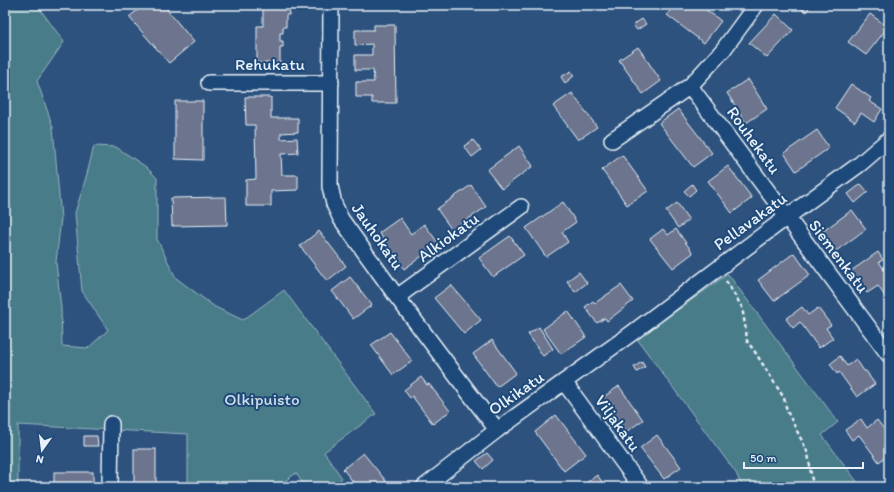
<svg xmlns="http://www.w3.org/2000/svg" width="894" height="492" viewBox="0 0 894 492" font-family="Itim,sans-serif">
<rect width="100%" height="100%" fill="#2e527e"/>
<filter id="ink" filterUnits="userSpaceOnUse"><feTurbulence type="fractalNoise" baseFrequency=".025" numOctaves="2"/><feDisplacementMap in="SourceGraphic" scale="8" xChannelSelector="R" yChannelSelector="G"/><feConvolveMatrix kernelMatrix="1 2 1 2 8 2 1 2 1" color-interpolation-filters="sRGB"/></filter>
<g filter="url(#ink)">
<g fill="#497c89" stroke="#98b6c0">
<path d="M5,5H27L40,9L64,42L37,81L53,127L61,218L56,262L61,308L62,346L88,348L108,330L82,291L75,213L87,174L94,146L116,147L146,167L157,178V239L176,278L215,307L243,320L284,290L376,414L324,452L342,478L333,487H305L296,473L277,487H188V434L18,425V487H5Z"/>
<path d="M728,274L838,422L822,435L861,487H742L736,473L637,339Z"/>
</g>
<g fill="#6c748d" stroke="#e8f1f8">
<path d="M144,5H163L194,42L169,63L129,17Z"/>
<path d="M263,5H286V9H290L289,15H286V27H283V33H280V41H283V47H280V63H257V26H263Z"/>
<path d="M674,5H700L721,21L704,43L667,15Z"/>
<path d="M795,5H811L806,12Z"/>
<path d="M776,14L793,30L767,58L749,43Z"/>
<path d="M870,14L888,27L866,55L848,42Z"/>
<path d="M642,19L646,24L637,30L633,25Z"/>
<path d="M374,25H395L396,103H372V97H356V82H374L373,70H355V55H372V44L355,45V30H374Z"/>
<path d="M638,47L661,81L643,94L619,60Z"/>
<path d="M571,71L574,76L565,83L561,77Z"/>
<path d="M748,79L767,109L746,123L727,93Z"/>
<path d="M851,84L871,98L869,101L882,109L874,122L861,113L855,122L835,108Z"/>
<path d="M572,93L597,127L578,140L553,106Z"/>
<path d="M245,97H271V118H298V132L281,133V139L297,138L298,153L281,154L282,175H298V190L271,191V206H246V180L256,179L255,125H246Z"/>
<path d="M175,101H203V160L175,159Z"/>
<path d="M678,109L712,153L693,167L659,123Z"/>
<path d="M817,130L829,148L796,171L784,153Z"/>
<path d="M473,140L481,150L472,157L464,146Z"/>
<path d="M519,146L533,166L502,189L487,170Z"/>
<path d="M622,155L648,191L627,205L602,170Z"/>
<path d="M728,166L752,198L732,213L708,181Z"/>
<path d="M692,184L696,190L689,196L684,191Z"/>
<path d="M861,184L868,192L855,203L848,194Z"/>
<path d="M471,185L486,207L452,230L437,209Z"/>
<path d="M226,197L227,225L172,226L171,198Z"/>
<path d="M563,202L576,222L562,232L568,242L546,257L526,228Z"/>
<path d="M677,203L689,220L678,228L666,211Z"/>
<path d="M852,210L866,229L836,251L822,232Z"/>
<path d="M400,218L411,234L424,224L439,244L404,269L379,233Z"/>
<path d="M663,229L668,235L676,229L693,253L673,268L650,239Z"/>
<path d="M319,231L346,266L327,281L300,246Z"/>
<path d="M510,236L524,255L493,277L479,258Z"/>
<path d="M878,252L883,260L879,262L889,276V296L886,298L878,286L867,293L862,286L860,288L855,281L857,279L851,271Z"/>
<path d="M794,253L810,275L774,301L758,280Z"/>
<path d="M579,272L587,283L575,292L567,281Z"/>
<path d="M350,277L372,305L353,319L332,291Z"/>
<path d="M451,285L481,320L464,334L434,298Z"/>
<path d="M621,285L633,301L607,321L605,318L597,323L585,307L593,301L595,303Z"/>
<path d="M802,307L808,315L818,308L831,325L826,328L833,338L819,348L800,322L793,328L786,319Z"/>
<path d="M568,311L586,337L561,354L543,329Z"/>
<path d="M539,327L553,349L543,356L528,334Z"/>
<path d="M390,332L412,361L393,375L371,345Z"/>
<path d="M492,340L516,373L497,387L473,354Z"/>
<path d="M840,356L847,366L856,359L864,371H866L869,375V376L875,384L857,397L839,372L837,374L830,364Z"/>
<path d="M642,362L645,367L637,372L634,367Z"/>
<path d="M421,377L427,385L429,384L450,411L433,424L412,396L410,398L404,390Z"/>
<path d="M619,386L643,420L626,432L602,398Z"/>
<path d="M556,415L586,454L564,471L535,432Z"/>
<path d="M861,419L867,428L877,420L887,433L884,434L889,441V454L879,462L859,435L852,440L845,430Z"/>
<path d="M657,435L681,467L664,479L640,448Z"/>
<path d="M84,436H97L98,446H84Z"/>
<rect x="134" y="449" width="22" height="38"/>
<path d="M363,453L386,481L379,487H357L343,469Z"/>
<path d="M487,453L493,460L483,469L476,461Z"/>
<rect x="54" y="472" width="39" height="15"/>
<path d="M597,475L606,487H581Z"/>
</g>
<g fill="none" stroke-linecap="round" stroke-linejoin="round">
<g stroke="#e8f1f8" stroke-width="18">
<g id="street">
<path d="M331,5L330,186L334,204L341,219L397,297L497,430"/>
<path d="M209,83H331"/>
<path d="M690,86L889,355"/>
<path d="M612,140L690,86L723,50L756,5"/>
<path d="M397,297L521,207"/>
<path d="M564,382L641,487"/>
<path d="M110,487L111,424"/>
<path d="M424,487L497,430L632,333L787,217L860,164L889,139"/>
</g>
</g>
<g stroke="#e8f1f8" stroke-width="2.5" stroke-dasharray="4 3" stroke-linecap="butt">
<path d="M726,281L742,307L746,331L747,341L755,352L784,398L787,411L808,453L813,487"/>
<path d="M404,487L410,483"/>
</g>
<use href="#street" stroke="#1f4a7a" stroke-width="15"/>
</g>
</g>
<g text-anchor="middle" stroke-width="4" stroke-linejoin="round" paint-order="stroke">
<g font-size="17" fill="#e8f1f8" stroke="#1f4a7a">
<text x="270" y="70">Rehukatu</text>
<text transform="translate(754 140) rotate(54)" y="6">Rouhekatu</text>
<text transform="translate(750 221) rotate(-36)" y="6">Pellavakatu</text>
<text transform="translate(378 236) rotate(55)" y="6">Jauhokatu</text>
<text transform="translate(448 237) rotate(-36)" y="6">Alkiokatu</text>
<text transform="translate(839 256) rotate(53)" y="6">Siemenkatu</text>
<text transform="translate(516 393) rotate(-35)" y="6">Olkikatu</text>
<text transform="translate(618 423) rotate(54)" y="6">Viljakatu</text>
</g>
<g font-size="17" fill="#d0dfe7" stroke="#1f4a7a">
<text x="262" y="405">Olkipuisto</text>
</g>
</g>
<rect width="894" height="492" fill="none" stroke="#1f4a7a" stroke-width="20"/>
<rect x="10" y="10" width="874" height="472" fill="none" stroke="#e8f1f8" stroke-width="1.5" filter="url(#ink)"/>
<g transform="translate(42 450) rotate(194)" stroke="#1f4a7a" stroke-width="3" paint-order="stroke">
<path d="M0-3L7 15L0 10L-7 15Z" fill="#e8f1f8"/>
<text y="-6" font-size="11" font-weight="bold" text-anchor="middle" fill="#e8f1f8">N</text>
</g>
<path d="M744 462v6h119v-6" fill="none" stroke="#e8f1f8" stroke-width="2"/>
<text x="750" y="462" font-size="12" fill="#e8f1f8" stroke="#1f4a7a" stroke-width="3" paint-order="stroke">50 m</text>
</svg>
